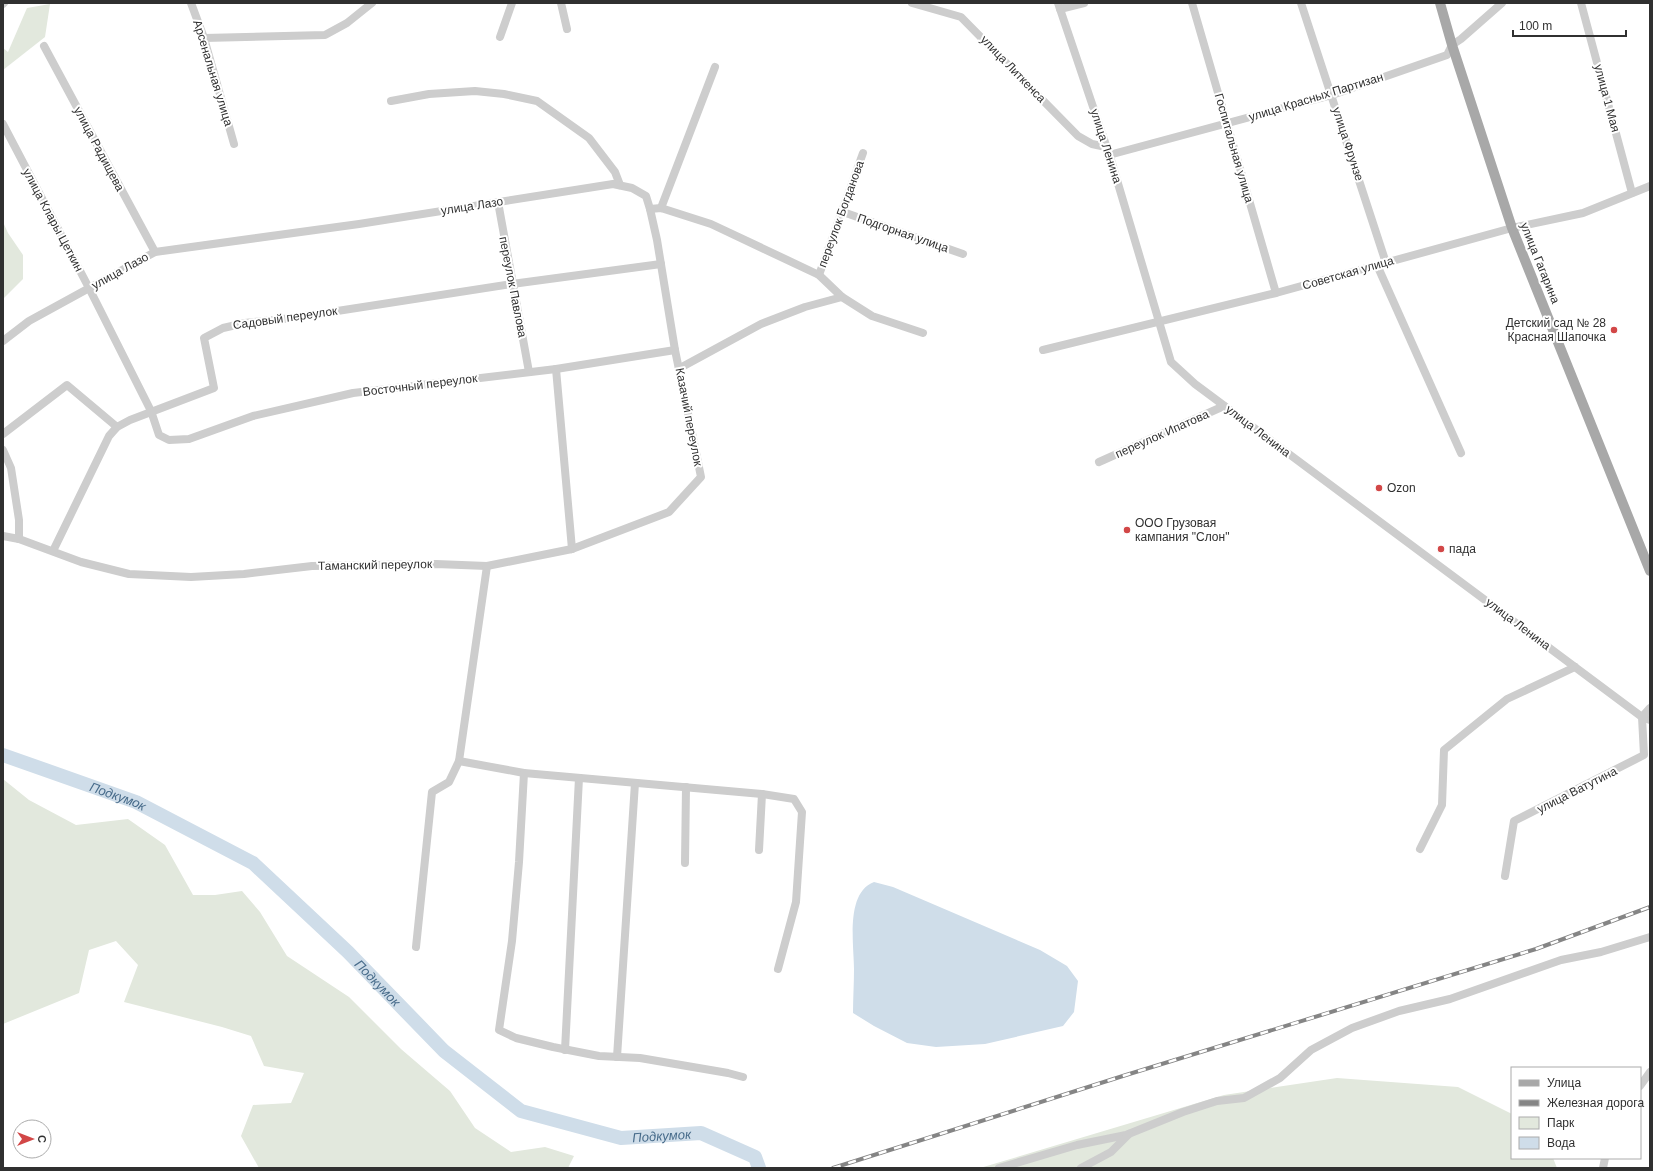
<svg xmlns="http://www.w3.org/2000/svg" width="1653" height="1171" viewBox="0 0 1653 1171" font-family="Helvetica,sans-serif">
<rect width="100%" height="100%" fill="#fff"/>
<g fill="#e2e8dd">
<path d="M50,4L45,37L3,70V48L8,52L27,8Z"/>
<path d="M3,222L8,233L23,255V279L3,299Z"/>
<path d="M3,779L29,800L76,825L128,819L165,845L193,895H215L242,891L260,912L287,956L349,997L401,1049L450,1091L475,1128L511,1152L545,1147L574,1156L568,1168H259L241,1136L253,1105L291,1103L304,1073L264,1066L251,1036L222,1027L124,1002L138,965L116,941L89,950L79,993L3,1024Z"/>
<path d="M1337,1078L1458,1087L1512,1114V1158H1553L1557,1168H980L1224,1095Z"/>
</g>
<path fill="#cfdde9" d="M874,882L893,887L1040,950L1067,966L1078,981L1074,1012L1063,1026L985,1044L936,1047L907,1043L874,1026L853,1013C853,998 854,984 854,969C854,945 845,893 874,882Z"/>
<g fill="none" stroke-linecap="round" stroke-linejoin="round">
<path stroke="#cfdde9" stroke-width="14" id="s1" d="M3,755L136,802L253,863L348,952L444,1051L521,1111L621,1138L701,1133L755,1157L759,1168"/>
<g stroke="#cdcdcd" stroke-width="8">
<path d="M191,3L204,38L234,144"/>
<path d="M561,3L567,29"/>
<path d="M912,3L961,17L1078,136L1092,144L1106,147"/>
<path d="M1058,3L1111,160L1171,362L1195,384L1642,717L1650,720"/>
<path d="M1192,3L1276,293"/>
<path d="M1301,3L1386,263"/>
<path d="M1581,3L1632,193"/>
<path d="M3,4L4,3"/>
<path d="M1060,9L1084,3"/>
<path d="M500,37L512,3"/>
<path d="M204,38L325,35L347,23L372,3"/>
<path d="M44,46L155,252"/>
<path d="M391,101L429,94L475,91L504,94L537,101L589,138L615,172L620,185"/>
<path d="M3,124L89,288L151,411L159,435L169,440L189,439L253,416L353,393L556,369L675,350"/>
<path d="M1109,155L1332,95L1447,55L1452,45L1461,39L1502,3"/>
<path d="M498,202L529,372"/>
<path d="M661,208L715,67"/>
<path d="M843,212L963,254"/>
<path d="M1377,265L1461,453"/>
<path d="M819,275L863,153"/>
<path d="M3,341L29,321L155,252L359,224L613,184L632,188L646,196L650,209L661,208L711,224L819,275L842,297L872,316L923,333"/>
<path d="M1043,350L1276,293L1512,228L1583,213L1650,186"/>
<path d="M680,368L761,324L805,307L842,297"/>
<path d="M3,434L67,385L117,427"/>
<path d="M3,450L11,468L19,520V539"/>
<path d="M1099,462L1224,406"/>
<path d="M3,536L19,539L81,562L129,574L191,577L244,574L312,566L436,564L487,566L572,549L556,369"/>
<path d="M572,549L669,512L701,477L675,350L657,240L650,209"/>
<path d="M53,551L109,436L117,427L130,420L214,388L204,338L223,328L245,323L292,318L512,284L661,264"/>
<path d="M487,566L459,761L524,773L762,794L794,799L802,812L796,902L778,969"/>
<path d="M524,773L519,862L512,941L499,1030L516,1038L553,1047L599,1056L640,1058L728,1073L743,1077"/>
<path d="M1420,849L1442,805L1444,750L1507,699L1575,667"/>
<path d="M759,850L762,794"/>
<path d="M685,863L686,787"/>
<path d="M1505,876L1514,821L1644,755L1642,717L1650,708"/>
<path d="M416,947L432,792L449,782L459,761"/>
<path d="M565,1050L579,778"/>
<path d="M617,1057L635,783"/>
<path d="M1640,1086L1650,1072"/>
<path d="M999,1168L1077,1145L1126,1135L1183,1112L1217,1101L1244,1098L1280,1078L1311,1050L1352,1028L1399,1011L1450,999L1561,960L1601,952L1650,937"/>
<path d="M1081,1168L1111,1152L1129,1134"/>
<path d="M1603,1168L1605,1158"/>
</g>
<path stroke="#a8a8a8" stroke-width="10" d="M1440,3L1452,45L1512,228L1650,571"/>
<g stroke="#858585" stroke-width="4">
<path id="rail" d="M833,1168L1126,1075L1536,949L1650,907"/>
</g>
<use href="#rail" stroke="#fff" stroke-width="2.5" stroke-dasharray="8" stroke-linecap="butt"/>
</g>
<g fill="#d24747" stroke="#fff" stroke-width="1.5">
<circle cx="1614" cy="330" r="4"/>
<circle cx="1379" cy="488" r="4"/>
<circle cx="1127" cy="530" r="4"/>
<circle cx="1441" cy="549" r="4"/>
</g>
<g text-anchor="middle" stroke-width="4" stroke-linejoin="round" paint-order="stroke">
<g font-size="12" fill="#303030" stroke="#fff">
<text transform="translate(1013 69) rotate(46)" y="4">улица Литкенса</text>
<text transform="translate(213 73) rotate(73)" y="4">Арсенальная улица</text>
<text transform="translate(1316 97) rotate(-17)" y="4">улица Красных Партизан</text>
<text transform="translate(1607 98) rotate(75)" y="4">улица 1 Мая</text>
<text transform="translate(1348 144) rotate(72)" y="4">улица Фрунзе</text>
<text transform="translate(1106 146) rotate(72)" y="4">улица Ленина</text>
<text transform="translate(1234 148) rotate(74)" y="4">Госпитальная улица</text>
<text transform="translate(99 149) rotate(62)" y="4">улица Радищева</text>
<text transform="translate(472 206) rotate(-9)" y="4">улица Лазо</text>
<text transform="translate(841 214) rotate(-70)" y="4">переулок Богданова</text>
<text transform="translate(53 220) rotate(62)" y="4">улица Клары Цеткин</text>
<text transform="translate(903 233) rotate(19)" y="4">Подгорная улица</text>
<text transform="translate(1540 263) rotate(68)" y="4">улица Гагарина</text>
<text transform="translate(120 271) rotate(-29)" y="4">улица Лазо</text>
<text transform="translate(1348 273) rotate(-16)" y="4">Советская улица</text>
<text transform="translate(513 287) rotate(79)" y="4">переулок Павлова</text>
<text transform="translate(285 318) rotate(-8)" y="4">Садовый переулок</text>
<text transform="translate(420 385) rotate(-7)" y="4">Восточный переулок</text>
<text transform="translate(689 417) rotate(79)" y="4">Казачий переулок</text>
<text transform="translate(1258 431) rotate(37)" y="4">улица Ленина</text>
<text transform="translate(1162 434) rotate(-24)" y="4">переулок Ипатова</text>
<text transform="translate(375 565) rotate(-1)" y="4">Таманский переулок</text>
<text transform="translate(1518 624) rotate(37)" y="4">улица Ленина</text>
<text transform="translate(1577 790) rotate(-27)" y="4">улица Ватутина</text>
</g>
<g font-size="12" fill="#303030" stroke="#fff" text-anchor="start">
<text x="1606" y="327" text-anchor="end">Детский сад № 28<tspan x="1606" dy="14">Красная Шапочка</tspan></text>
<text x="1387" y="492">Ozon</text>
<text x="1135" y="527">ООО Грузовая<tspan x="1135" dy="14">кампания "Слон"</tspan></text>
<text x="1449" y="553">пада</text>
</g>
<g font-size="13" font-style="italic" fill="#476b8a" stroke="#fff">
<text dy="5" stroke="none"><textPath href="#s1" startOffset="122">Подкумок</textPath></text>
<text dy="5" stroke="none"><textPath href="#s1" startOffset="446">Подкумок</textPath></text>
<text dy="5" stroke="none"><textPath href="#s1" startOffset="783">Подкумок</textPath></text>
</g>
</g>
<rect width="1653" height="1171" fill="none" stroke="#303030" stroke-width="8"/>
<rect x="1511" y="1067" width="130" height="92" fill="#ffffff" stroke="#acacac"/>
<rect x="1519" y="1080" width="20" height="6" fill="#a8a8a8" stroke="#acacac"/>
<text x="1547" y="1087" font-size="12" fill="#303030">Улица</text>
<rect x="1519" y="1100" width="20" height="6" fill="#858585" stroke="#acacac"/>
<text x="1547" y="1107" font-size="12" fill="#303030">Железная дорога</text>
<rect x="1519" y="1117" width="20" height="12" fill="#e2e8dd" stroke="#acacac"/>
<text x="1547" y="1127" font-size="12" fill="#303030">Парк</text>
<rect x="1519" y="1137" width="20" height="12" fill="#cfdde9" stroke="#acacac"/>
<text x="1547" y="1147" font-size="12" fill="#303030">Вода</text>
<g transform="translate(32 1139) rotate(90)"><circle r="19" fill="#ffffff" stroke="#acacac"/>
<path d="M0-3L7 15L0 10L-7 15Z" fill="#d24747"/>
<text y="-6" font-size="11" font-weight="bold" text-anchor="middle" fill="#303030">С</text>
</g>
<path d="M1513 30v6h113v-6" fill="none" stroke="#303030" stroke-width="2"/>
<text x="1519" y="30" font-size="12" fill="#303030" stroke="#ffffff" stroke-width="3" paint-order="stroke">100 m</text>
</svg>
